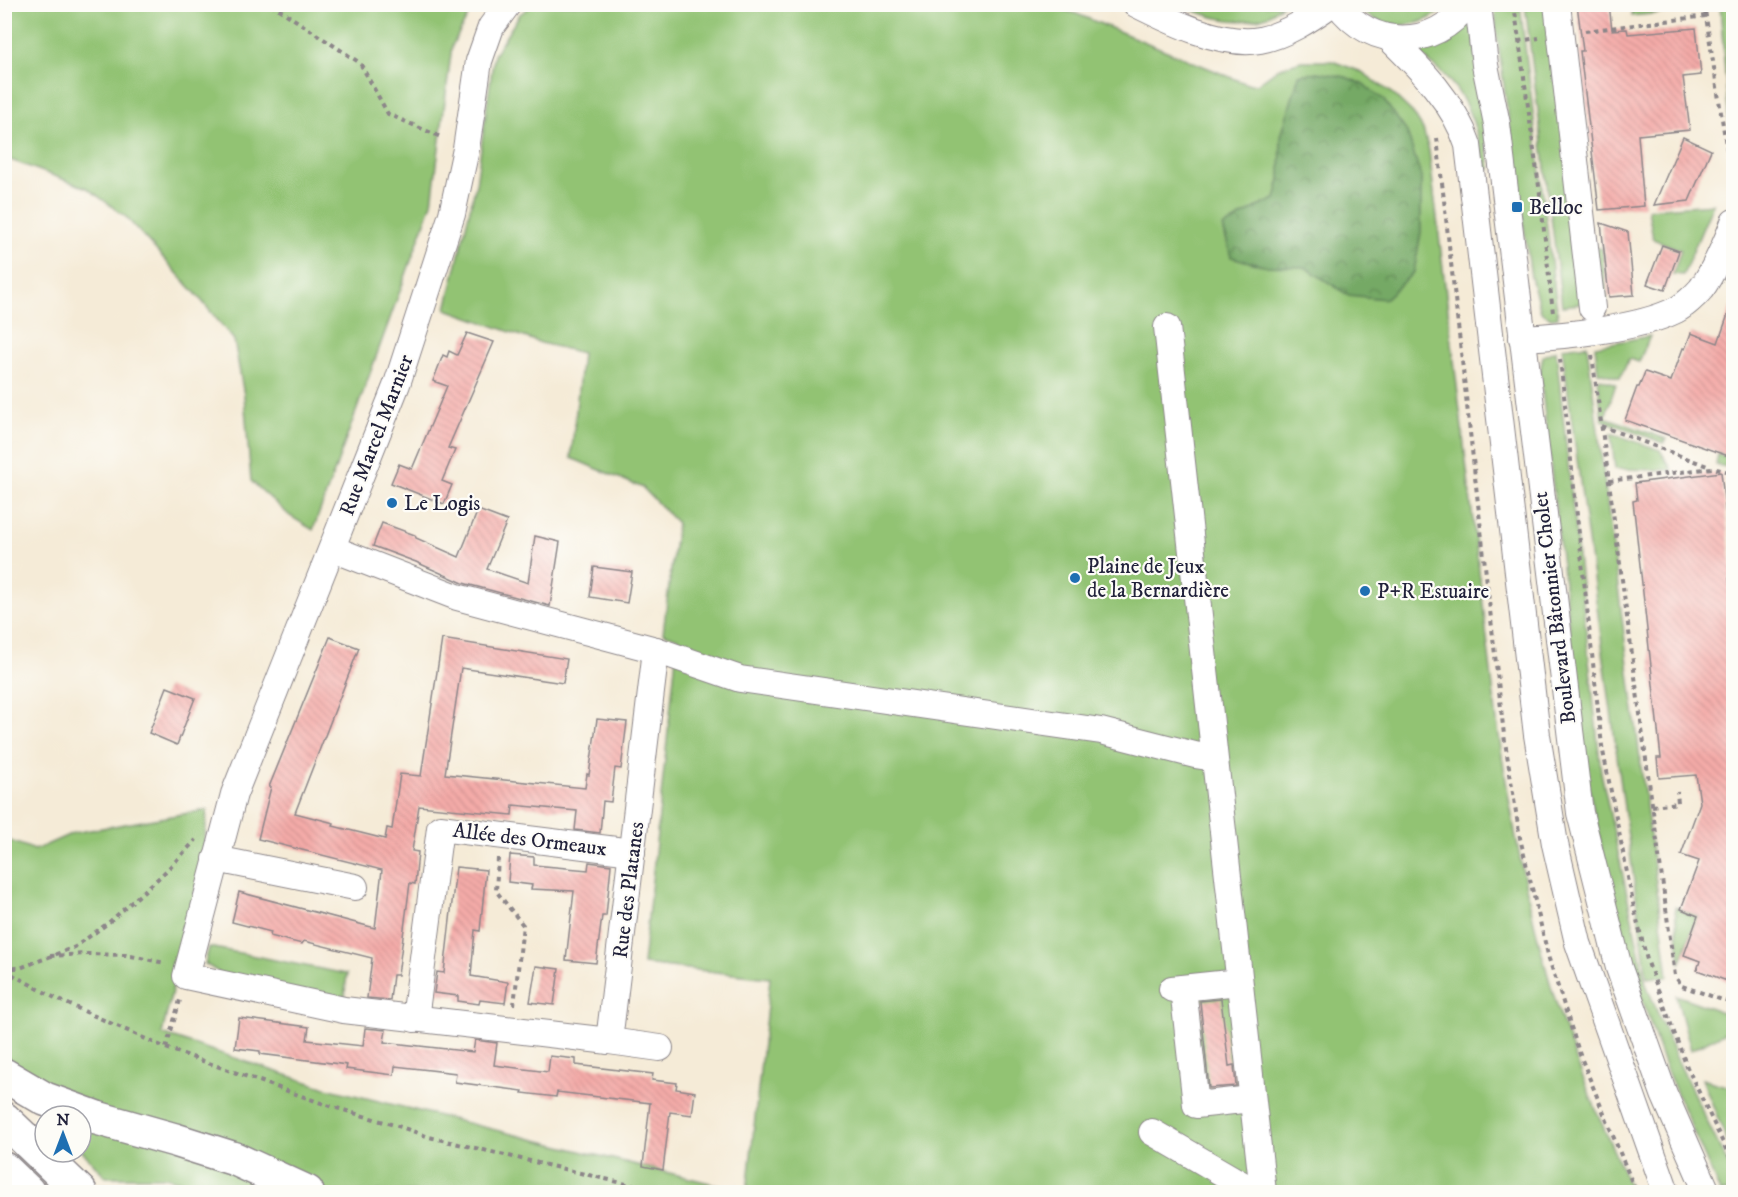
<svg xmlns="http://www.w3.org/2000/svg" width="1738" height="1197" viewBox="0 0 1738 1197" font-family="'IM FELL DW Pica',serif">
<defs>
<pattern id="forest-crowns" width="20" height="18" patternUnits="userSpaceOnUse" patternTransform="scale(1.5)"><rect width="20" height="18" fill="#75a965"/><path d="M2 6a3 3 0 1 1 6 0M12 15a3 3 0 1 1 6 0" fill="none" stroke="#608954"/></pattern>
<pattern id="building-back-hatch" width="6" height="6" patternUnits="userSpaceOnUse" patternTransform="scale(1.5)"><rect width="6" height="6" fill="#f4aba8"/><path d="M-1 5l2 2M0 0l6 6M5-1l2 2" fill="none" stroke="#d19392"/></pattern>
</defs>
<rect width="100%" height="100%" fill="#fdfcf7"/>
<filter id="ink" filterUnits="userSpaceOnUse"><feTurbulence type="fractalNoise" baseFrequency=".0167" numOctaves="2"/><feDisplacementMap in="SourceGraphic" scale="12" xChannelSelector="R" yChannelSelector="G"/><feConvolveMatrix kernelMatrix="1 2 1 2 8 2 1 2 1" color-interpolation-filters="sRGB"/></filter>
<filter id="wash" filterUnits="userSpaceOnUse"><feTurbulence type="fractalNoise" baseFrequency=".008" numOctaves="4" result="noise"/><feDisplacementMap in="SourceGraphic" scale="24" xChannelSelector="R" yChannelSelector="G"/><feGaussianBlur stdDeviation="1.35" result="paint"/><feColorMatrix in="noise" values="0 0 0 0 0 0 0 0 0 0 0 0 0 0 0 0 0 1.4 0 .05"/><feComposite in="paint" operator="in"/></filter>
<g filter="url(#wash)">
<rect width="100%" height="100%" fill="#f5ebd7"/>
<g fill="#92c373" stroke="#5a7257" stroke-width="1.5">
<path d="M5,4L474,5L452,46L432,203L313,530L290,516L251,481L244,395L234,340L197,295L126,217L87,188L5,158Z"/>
<path d="M972,4L1057,8L1077,14L1247,84H1257L1279,68L1301,61H1332L1362,72L1393,94L1413,113L1423,129L1429,151L1497,722C1509,807 1524,890 1547,972C1567,1045 1601,1123 1632,1192H747L770,978L643,964L678,638L663,633L677,523L643,488L571,458L582,353L541,343L446,309L476,184L494,55L520,14L533,5Z"/>
<path d="M1180,5H1282C1277,8 1272,14 1267,16C1238,27 1207,17 1180,5Z"/>
<path d="M1356,5H1447C1424,31 1379,32 1356,5Z"/>
<path d="M1495,5H1520L1558,317L1551,318L1541,312L1531,277L1496,29Z"/>
<path d="M1525,5H1552L1588,303L1562,306Z"/>
<path d="M1631,5H1690V10L1632,16Z"/>
<path d="M1720,5H1733L1734,125H1729Z"/>
<path d="M1472,20L1490,169L1484,170C1479,136 1471,104 1448,79C1439,69 1429,62 1419,53C1440,46 1459,38 1472,20Z"/>
<path d="M1713,204L1683,275L1673,274L1681,250L1653,239L1648,209Z"/>
<path d="M1602,248L1607,301L1593,302L1588,249Z"/>
<path d="M1650,336L1639,362L1629,359L1620,378L1598,372L1595,346Z"/>
<path d="M1587,345L1668,976L1647,978L1562,348Z"/>
<path d="M1556,350L1601,772L1646,984L1675,1055L1733,1175V1192H1720L1664,1064L1638,986L1607,873L1585,769L1540,372L1543,356Z"/>
<path d="M1598,378L1616,384L1605,417L1666,439L1664,443L1602,420Z"/>
<path d="M1611,433L1660,450L1672,470L1615,469Z"/>
<path d="M1718,454L1733,459V468L1716,465Z"/>
<path d="M207,810L204,852L162,1034L326,1088L746,1192H221L165,1177H106L81,1150V1116L5,1060V839L35,850L73,833Z"/>
<path d="M1675,907L1697,916L1680,964Z"/>
<path d="M209,947L347,974L344,1001L223,975L205,964Z"/>
<path d="M1676,995L1733,1016V1028L1691,1050Z"/>
<path d="M1702,1079L1733,1088V1132L1728,1143Z"/>
</g>
<path fill="url(#forest-crowns)" stroke="#4c6650" stroke-width="1.5" d="M1317,72L1346,77L1362,84L1383,99L1407,132L1421,176V232L1414,272L1385,299L1348,295L1305,267L1263,266L1231,257L1223,227L1257,207L1275,199L1280,179L1281,136L1299,75Z"/>
<g id="blocks">
<g fill="url(#building-back-hatch)">
<path d="M1577,4H1609L1612,30L1627,29L1628,34L1696,28L1701,75L1683,77L1690,130L1638,135L1644,206L1599,210L1580,51H1583Z"/>
<path d="M1683,137L1711,150L1689,201L1654,205Z"/>
<path d="M1601,223L1628,232L1634,295L1609,297Z"/>
<path d="M1662,245L1679,251L1665,290L1647,284Z"/>
<path d="M1731,306H1734V458L1625,420L1637,387H1639L1645,372L1671,381L1683,348L1685,349L1691,333L1718,343Z"/>
<path d="M467,333L494,342L448,448L455,450L442,481L452,485L444,504L391,483L399,464L412,469L447,386L433,381L443,355L447,357L449,351L457,355Z"/>
<path d="M1721,472L1733,577L1729,578L1734,618V972L1730,982L1697,970L1700,961L1684,955L1698,916L1681,909L1699,861L1681,855L1700,803L1696,775L1659,778L1657,758H1661L1633,501L1637,500L1635,483Z"/>
<path d="M478,510L507,521L487,569L528,583L535,536L560,542L550,606L463,583L416,562L373,546L382,523L415,535L416,538L459,557Z"/>
<path d="M594,567L632,572L627,603L590,597Z"/>
<path d="M330,637L359,648L295,813L334,823L333,826L385,839L387,828L392,829L400,774L421,776L442,639L567,659L563,683L461,668L445,774L585,788L587,774L589,775L597,719L627,722L621,769L615,768L611,802L603,801L600,833L575,830L577,811L513,805L512,815L419,806L412,851L418,852L415,884L410,883L398,975H393L390,1000L367,998L372,958L304,941L302,944L270,936L271,932L232,922L239,892L375,928L382,870L258,839L271,787H269Z"/>
<path d="M167,687L195,698L177,745L149,733Z"/>
<path d="M510,855L534,857V865L588,870L589,862L611,865L606,916H602L596,963L566,960L574,891L531,889L532,885L508,882Z"/>
<path d="M456,867L486,870L480,931L475,930L471,976L508,982L505,1003L480,1000L479,1004L458,1001V996L434,993L437,972L444,973Z"/>
<path d="M536,966L559,969L554,1005L530,1002Z"/>
<path d="M1221,999L1229,1066L1234,1065L1236,1086L1209,1088L1200,1001Z"/>
<path d="M239,1018L309,1027L307,1040L363,1046L365,1028L386,1030L384,1042L473,1052L475,1040L497,1043L494,1065L548,1072L550,1056L576,1059V1065L653,1074L652,1080L677,1083L676,1089L695,1092L692,1115L670,1112L663,1170L643,1166L650,1103L557,1092L556,1097L522,1093L523,1091L455,1082L456,1073L395,1066L394,1075L346,1069L347,1065L260,1054V1051L235,1048Z"/>
</g>
</g>
</g>
<g filter="url(#ink)">
<use href="#blocks" fill-opacity="0" stroke="#8c8689" stroke-width="1.5"/>
<g fill="none" stroke-linecap="round" stroke-linejoin="round">
<g stroke="#8c8689" stroke-width="28">
<g id="minor">
<path d="M1136,4C1170,21 1222,47 1260,40C1286,35 1310,19 1331,4"/>
<path d="M1338,4C1370,50 1435,50 1467,4"/>
<path d="M1478,4L1485,65L1497,124L1580,813L1619,968L1664,1094L1707,1192"/>
<path d="M1557,4L1592,308"/>
<path d="M1389,38C1421,69 1454,102 1468,145L1537,735L1555,844L1578,943L1666,1192"/>
<path d="M1167,327L1263,1192"/>
<path d="M1522,338C1564,336 1638,329 1676,310C1684,306 1695,296 1701,289C1712,275 1728,239 1734,222"/>
<path d="M333,549L457,597L656,650L609,1041L344,1010L186,976L234,794L397,384L452,214L466,149L479,61L491,27L508,4"/>
<path d="M656,650L740,679L1101,731L1195,755L1214,758"/>
<path d="M216,859L355,887"/>
<path d="M1183,988L1196,1105L1252,1099"/>
<path d="M1172,989L1239,982"/>
<path d="M415,1019L440,828L632,852"/>
<path d="M609,1041L660,1048"/>
<path d="M1152,1132L1255,1192"/>
</g>
</g>
<g stroke="#8c8689" stroke-width="36">
<g id="highway">
<path d="M4,1075L45,1099L97,1118L175,1140L235,1159L307,1192"/>
<path d="M4,1119L80,1192"/>
<path d="M4,1169L28,1192"/>
</g>
</g>
<g stroke="#8c8689" stroke-width="4" stroke-dasharray="4.5 4.5" stroke-linecap="butt">
<path d="M271,4L360,63L388,114L443,138"/>
<path d="M1514,4L1540,194L1553,313"/>
<path d="M1704,4L1730,170L1734,172"/>
<path d="M1585,31L1706,16"/>
<path d="M1518,41L1539,38"/>
<path d="M1437,138L1504,735L1520,838L1549,959L1580,1055L1636,1192"/>
<path d="M1592,355L1675,976L1682,986L1734,1004"/>
<path d="M1560,359L1602,746L1634,908L1647,960L1687,1067L1734,1166"/>
<path d="M1601,426L1710,467"/>
<path d="M1609,481L1712,468L1734,473"/>
<path d="M1652,806L1678,803L1677,792"/>
<path d="M498,858L496,891L523,925L514,1005"/>
<path d="M50,956L86,954L126,955L165,963"/>
<path d="M4,968H20L75,947L108,923L161,876L196,840"/>
<path d="M4,970L57,999L166,1048L180,1000"/>
<path d="M166,1048L330,1106L401,1127L429,1137L660,1192"/>
<path d="M1730,1158L1734,1129"/>
</g>
<use href="#minor" stroke="#fff" stroke-width="26"/>
<use href="#highway" stroke="#fff" stroke-width="33"/>
</g>
</g>
<g fill="#1f6fb2" stroke="#fdfcf7" stroke-width="2">
<rect x="1511" y="201" width="12" height="12" rx="3"/>
<circle cx="392" cy="503" r="6"/>
<circle cx="1075" cy="578" r="6"/>
<circle cx="1365" cy="591" r="6"/>
</g>
<g text-anchor="middle" stroke-width="4.5" stroke-linejoin="round" paint-order="stroke">
<g font-size="21" fill="#22223b" stroke="#fdfcf7" text-anchor="start">
<text x="1529" y="214">Belloc</text>
<text x="404" y="510">Le Logis</text>
<text x="1087" y="573">Plaine de Jeux<tspan x="1087" dy="24">de la Bernardière</tspan></text>
<text x="1377" y="598">P+R Estuaire</text>
</g>
<g font-size="21" fill="#22223b" stroke="#fdfcf7">
<text transform="translate(376 435) rotate(-69)" y="7">Rue Marcel Marnier</text>
<text transform="translate(1554 608) rotate(-97)" y="7">Boulevard Bâtonnier Cholet</text>
<text transform="translate(530 839) rotate(7)" y="7">Allée des Ormeaux</text>
<text transform="translate(628 890) rotate(-83)" y="7">Rue des Platanes</text>
</g>
</g>
<rect width="1738" height="1197" fill="none" stroke="#fdfcf7" stroke-width="24"/>
<g transform="translate(63 1134)"><circle r="28" fill="#fdfcf7" stroke="#a5a5ac" stroke-width="1.5"/>
<path d="M0-4.5L10 22L0 15L-10 22Z" fill="#1f6fb2"/>
<text y="-9" font-size="16" font-weight="bold" text-anchor="middle" fill="#22223b">N</text>
</g>
</svg>
